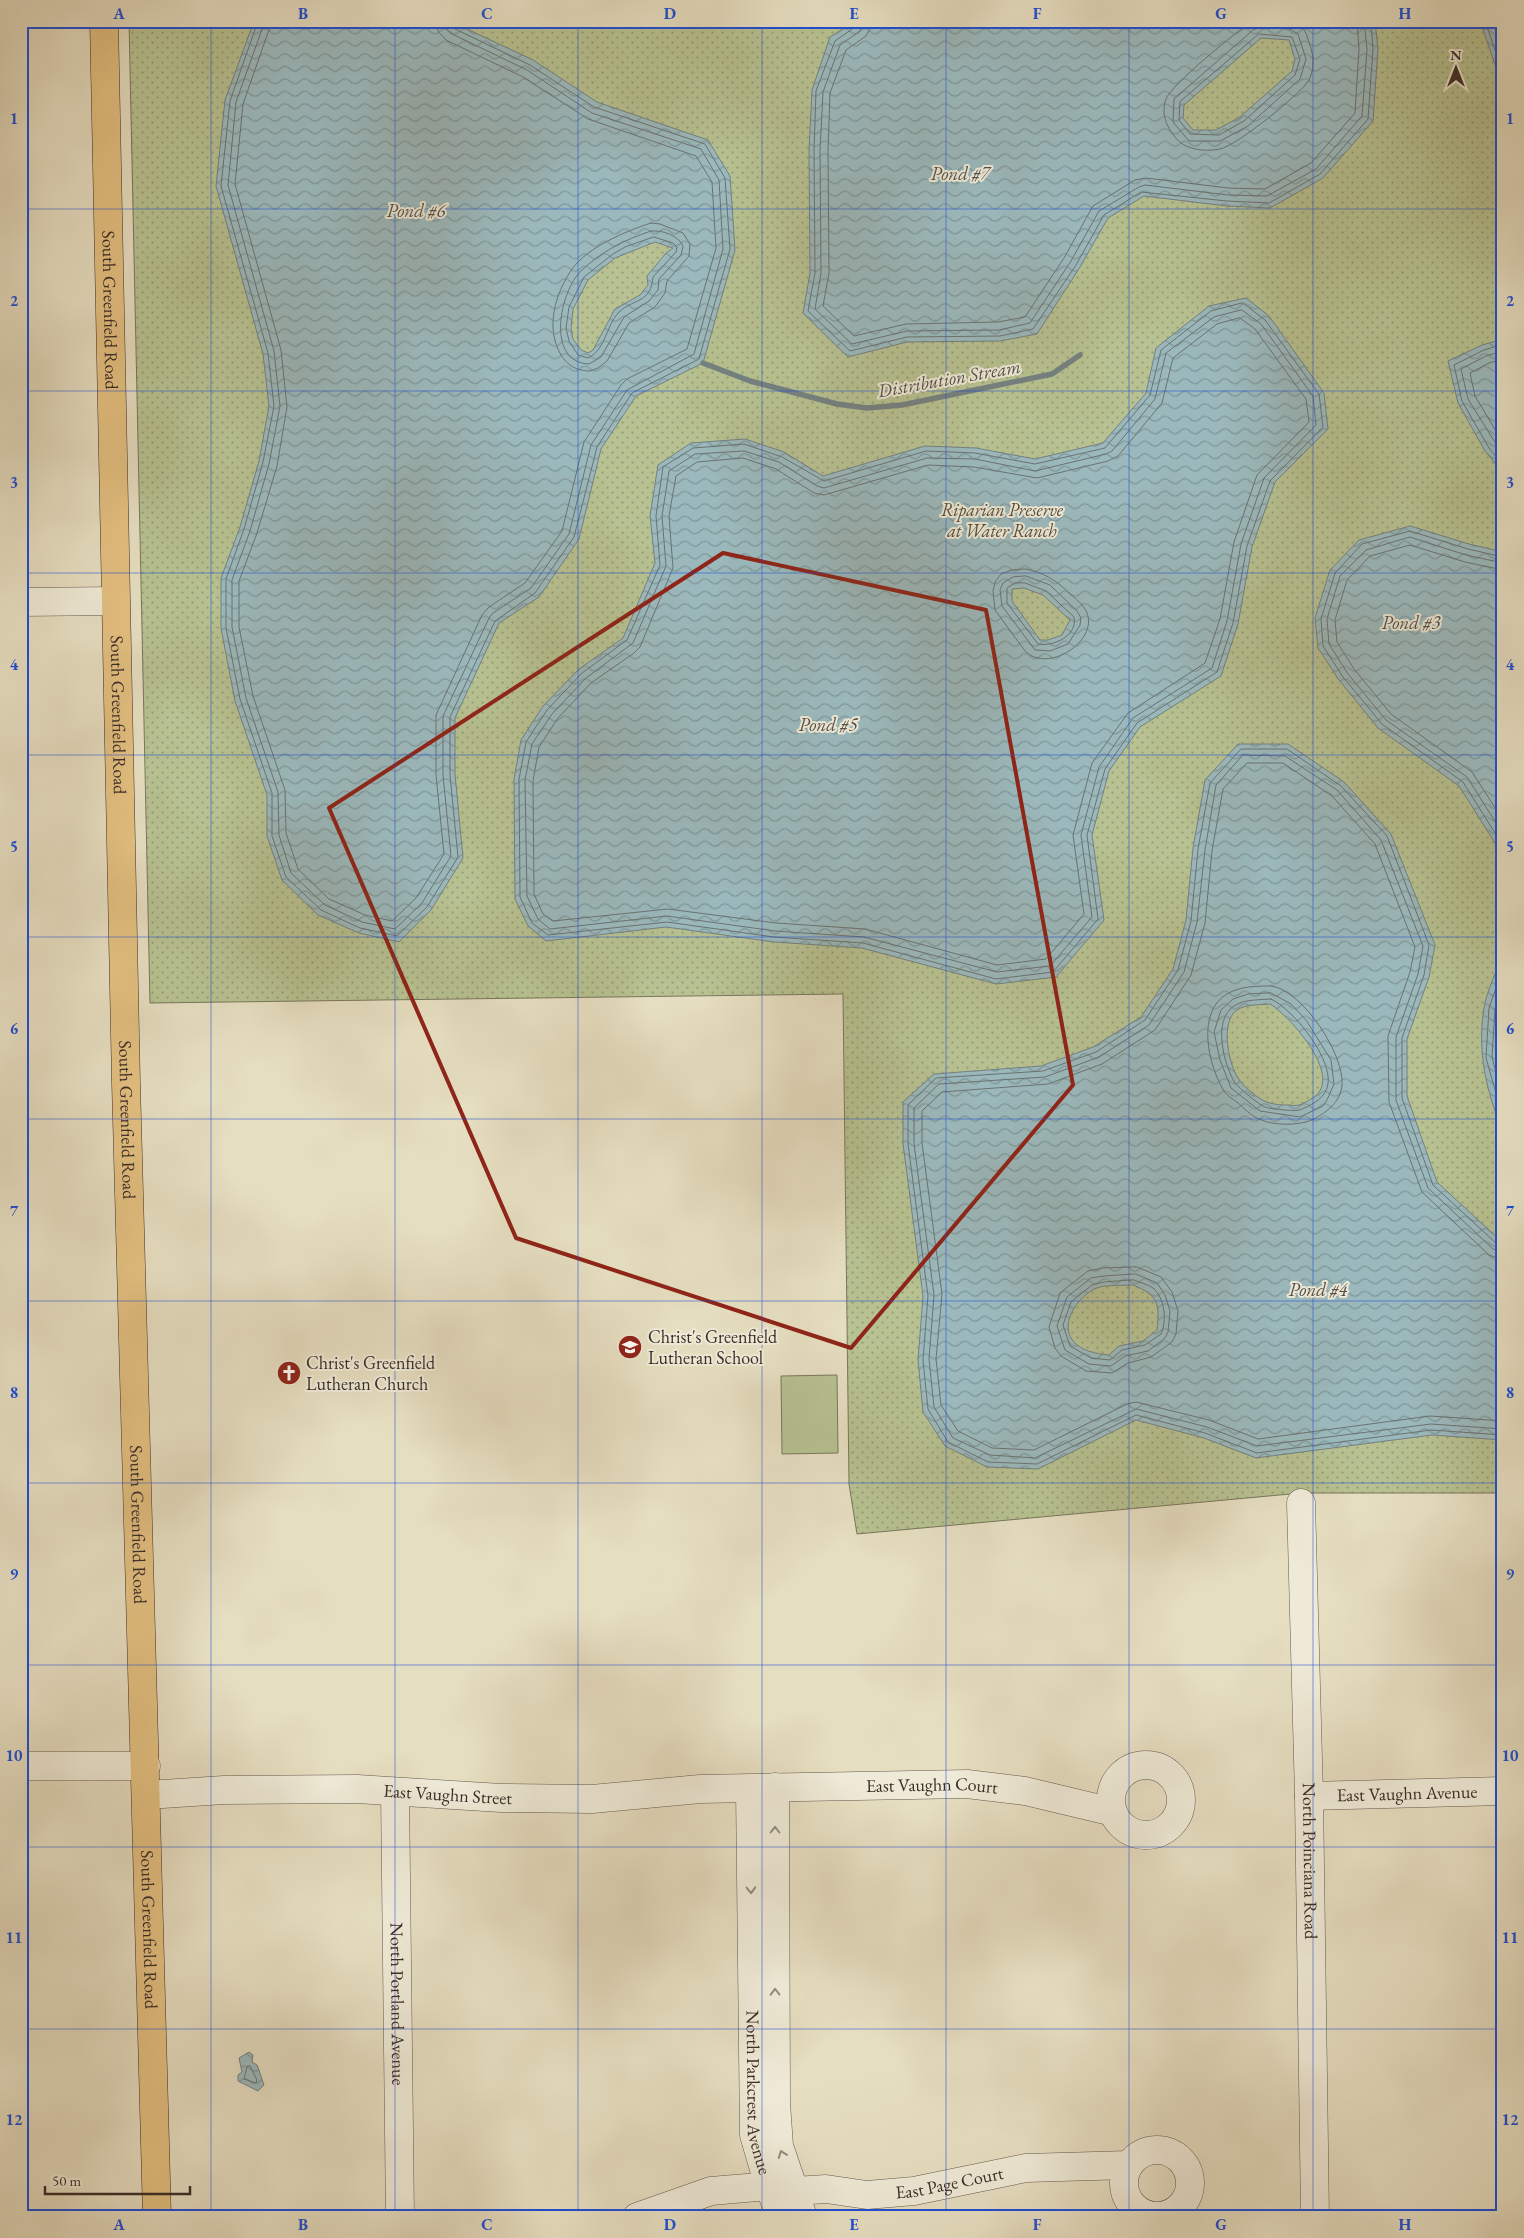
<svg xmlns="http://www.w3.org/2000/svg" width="1524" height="2238" viewBox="0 0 1524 2238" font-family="'EB Garamond',serif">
<defs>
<pattern id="park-dots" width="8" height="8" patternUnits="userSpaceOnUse" patternTransform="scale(1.25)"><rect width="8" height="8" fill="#b7c191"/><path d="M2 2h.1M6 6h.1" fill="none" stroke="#969d76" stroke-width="1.8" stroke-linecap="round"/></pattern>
<pattern id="water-waves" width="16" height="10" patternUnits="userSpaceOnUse" patternTransform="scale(1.25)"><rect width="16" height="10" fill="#9bb9bd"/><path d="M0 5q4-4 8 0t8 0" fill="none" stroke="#7f979a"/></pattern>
</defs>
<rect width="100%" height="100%" fill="#e6dec1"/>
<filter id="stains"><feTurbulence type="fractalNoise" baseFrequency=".004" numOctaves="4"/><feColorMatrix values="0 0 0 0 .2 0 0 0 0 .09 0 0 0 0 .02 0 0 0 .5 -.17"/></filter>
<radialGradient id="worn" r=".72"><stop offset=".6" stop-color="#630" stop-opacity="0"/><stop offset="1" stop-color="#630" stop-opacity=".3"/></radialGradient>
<path fill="#b7c191" stroke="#78775c" d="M837,1375L838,1453L782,1454L781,1376Z"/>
<path fill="url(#park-dots)" stroke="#78775c" d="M129,21H1503V1493H1301L857,1534L849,1484L843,994L150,1003Z"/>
<g fill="url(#water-waves)" stroke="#748181" fill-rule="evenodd">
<path d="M254,21H450L533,60L597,102L708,140L730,176L735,250L703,363L636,396L601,449L579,539L539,597L499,623L455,718V774L463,858L431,910L399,942L359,933L318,915L282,880L267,836V795L235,701L221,628V578L240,527L259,461L269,406L263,354L216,186L225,100ZM655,242L673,248L666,253L647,276L648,285L640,295L615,309L593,350L588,353L581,350L573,339L571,328L573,309L588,280L615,258Z"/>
<path d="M855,21H1375L1378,49L1373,121L1323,178L1270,208L1227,206L1144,196L1108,218L1080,267L1037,334L1000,341L907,342L848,357L803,313L810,273L809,150L812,90L830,37ZM1261,38L1289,40L1295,59L1292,71L1240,117L1216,130H1193L1183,118L1184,105Z"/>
<path d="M1480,21H1503V88Z"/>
<path d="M1246,298L1269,316L1324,393L1328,429L1275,482L1252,547L1238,624L1221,676L1140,727L1109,771L1092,835L1104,920L1056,977L996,984L862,948L774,942L666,927L546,941L528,926L515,899L514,779L521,740L543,706L579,669L623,638L655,563L650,516L658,465L691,443L745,439L784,452L823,476L925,446L976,448L1035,459L1103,443L1146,393L1156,348L1209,306ZM1024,588L1043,595L1070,620L1062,635L1048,640H1040L1012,601V589Z"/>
<path d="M1503,339V473L1485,451L1458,403L1448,361L1482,345Z"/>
<path d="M1410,526L1469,544L1503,552V872L1495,843L1459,786L1378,728L1339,680L1318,648L1315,618L1330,570L1359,540Z"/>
<path d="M1238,744H1288L1344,782L1391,834L1435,945L1429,977L1407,1039V1096L1437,1182L1503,1243V1440L1432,1435L1256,1458L1204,1438L1136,1420L1038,1469L987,1467L945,1446L923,1412L918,1360L923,1296L903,1144V1102L934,1074L1041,1066L1093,1047L1141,1017L1173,969L1186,920L1193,848L1205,780ZM1270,1004C1291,1017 1347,1080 1311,1099C1304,1103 1299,1107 1290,1105C1283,1105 1274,1105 1267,1102C1260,1100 1245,1088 1240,1081C1229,1067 1219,1022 1237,1010C1246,1004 1260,1005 1270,1004ZM1133,1285C1158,1295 1160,1304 1157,1330L1143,1341L1119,1346L1109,1355C1097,1354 1081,1351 1073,1341C1059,1323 1078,1298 1094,1289C1104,1284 1122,1286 1133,1285Z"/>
<path d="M1503,953V1131C1486,1092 1477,1050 1484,1008C1487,990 1497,971 1503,953Z"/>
<path d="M249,2052L253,2055L252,2062L257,2065C260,2072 261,2077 264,2085L258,2091L238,2081V2075L242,2072L239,2058Z"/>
</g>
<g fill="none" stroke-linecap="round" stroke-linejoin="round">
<g stroke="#6a7372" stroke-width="1">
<path d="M258,21L230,101L221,186L268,353L274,406L263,462L244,529L226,579V628L240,699L272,793V836L286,877L321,910L360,928L397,936L427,907L458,857L450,775V717L495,621L535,593L574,537L597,447L632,393L699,359L730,249L725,178L705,144L594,107L530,65L453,28L450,21"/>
<path d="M265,21L236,102L228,185L274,351L280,406L269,464L250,531L232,580V627L246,698L278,792L279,835L291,873L325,905L362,922L395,929L422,903L451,856L443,775V716L489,618L493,613L531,588L569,534L591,445L627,390L694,354L723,249L719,180L701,149L592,113L527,70L450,33L445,28L444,21"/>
<path d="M272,21L243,104L235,184L281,350L287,407L277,466L257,533L239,581V627L253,696L285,790L286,833L298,869L329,899L365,915L392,921L416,898L444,854L436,775V715L482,615L489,607L525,583L562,531L584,442L621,385L627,379L687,349L716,248L712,182L696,156L588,119L523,77L446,40L438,31L437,21"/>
<path d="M857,21L855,27L835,41L816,91L814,150L815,273L808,311L850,351L907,337L1000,336L1033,329L1076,265L1104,215L1141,192L1227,201L1269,203L1320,174L1368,119L1373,49L1371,21"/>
<path d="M863,21L860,31L840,45L823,92L820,150L821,273L815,309L852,344L907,331L999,330L1030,323L1071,261L1099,211L1139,187L1145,185L1228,195L1267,196L1316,169L1362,116L1367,49L1364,21"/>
<path d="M871,21L870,29L866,36L846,50L830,93L828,151L829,273L823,306L854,336L906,324L998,322L1025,317L1064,258L1093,206L1135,180L1146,178L1228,188L1265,189L1311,163L1355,113L1359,49L1357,21"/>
<path d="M1253,21C1239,29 1170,86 1166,99C1161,113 1166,126 1175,137C1185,150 1204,152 1220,149C1236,146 1301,94 1309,80C1316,66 1313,53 1308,39C1305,28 1299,22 1287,21"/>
<path d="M1485,21L1503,73"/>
<path d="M1262,27L1290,29L1298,34L1306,59L1300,79L1248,126L1220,141H1189L1173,122L1174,99L1253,30Z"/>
<path d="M1259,34L1292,37L1300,59L1295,75L1244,121L1219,135L1190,134L1179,120L1180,102Z"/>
<path d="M651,223L660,224L683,233L690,244L689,256L667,281L665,293L655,307L629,323L607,361L598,368L590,371C577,371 568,366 561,355C545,328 555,294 572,269C588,247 626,231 651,223Z"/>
<path d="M651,231C662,230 678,235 683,246L681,255L659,279L658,290L649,301L624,317L601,357L589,364C545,362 560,291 581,271C602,251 624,240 651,231Z"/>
<path d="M654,237L673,243L677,247L676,252L653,277C651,303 635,298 619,312C606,325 606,350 588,358L578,355L569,341L566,328L569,307L584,277L613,254L625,247Z"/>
<path d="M1243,303L1265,320L1319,394L1323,427L1270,481L1247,546L1233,623L1217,672L1137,723L1105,769L1087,835L1098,919L1053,972L996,979L863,943L774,937L667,922L548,935L532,923L520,897L519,779L526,742L547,710L582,673L627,640L660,565L656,516L663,467L693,448L744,444L782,457L824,481L926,451L975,453L1035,464L1105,448L1150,395L1161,350L1211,311Z"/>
<path d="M1242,310L1261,324L1313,396L1316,425L1264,478L1241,544L1227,621L1212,668L1133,718L1099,767L1081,835L1092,917L1050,966L997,972L864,937L775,931L667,916L550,929L538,919L527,896L525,780L532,744L552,714L586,678L633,643L666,566L662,516L669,471L695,454L744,451L779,462L817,486L824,488L927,458L975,459L1035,471L1106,454L1112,451L1155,399L1166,353L1214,317Z"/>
<path d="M1240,318L1255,329L1306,399L1309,422L1257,475L1234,542L1220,619L1205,663L1128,713L1092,763L1073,835L1084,914L1046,959L997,965L865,929L776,923L668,909L553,921L543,914L534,894L533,781L539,747L558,718L591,683L634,653L640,647L673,568L669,516L676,476L697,462L743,458L776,469L814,493L824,495L928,465L974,467L1037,478L1108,461L1118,456L1162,403L1173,358L1217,324Z"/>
<path d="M1503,344L1484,350L1454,365L1462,401L1489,448L1503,465"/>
<path d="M1503,351L1486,356L1461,369L1468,399L1503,455"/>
<path d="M1503,359L1489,363L1470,373L1475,396L1503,443"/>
<path d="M1503,557L1468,549L1410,531L1362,544L1335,573L1321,619L1323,646L1343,677L1382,724L1463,782L1500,841L1503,852"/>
<path d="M1503,563L1466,555L1410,537L1366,550L1340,576L1327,619L1329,644L1348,674L1386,720L1467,777L1503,834"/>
<path d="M1025,569C1043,572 1056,580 1069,593C1075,598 1084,605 1087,613C1098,641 1048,674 1025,651L995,610L993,591L995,582L1001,574L1012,570Z"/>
<path d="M1503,570L1465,562L1410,545L1370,556L1347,580L1335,620L1337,642L1354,669L1391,714L1472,772L1503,820"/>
<path d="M1026,576L1050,585L1077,611L1081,618L1080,625L1068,644L1050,651L1035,650L1002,606L1000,590L1003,583L1013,577Z"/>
<path d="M1025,583L1046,591L1074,617C1078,636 1053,647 1038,644L1007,603V588L1015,583Z"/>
<path d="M1503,968L1489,1008L1486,1058L1503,1118"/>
<path d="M1272,986C1303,991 1345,1055 1342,1086C1340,1102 1327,1112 1314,1119C1299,1126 1274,1126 1259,1119C1251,1116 1244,1108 1238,1103C1233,1099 1227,1096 1224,1091C1208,1065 1196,1012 1227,994C1240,986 1257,986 1272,986Z"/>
<path d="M1503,987L1495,1009L1492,1057L1503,1099"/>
<path d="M1271,993L1291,1004L1306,1020L1331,1060L1334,1084L1327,1100L1323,1106L1300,1117L1260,1111L1231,1088L1220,1060L1214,1032L1221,1010L1233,999L1248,994Z"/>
<path d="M1271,999C1294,1010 1332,1058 1328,1084C1326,1098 1313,1104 1302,1109C1296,1112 1290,1110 1284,1110C1278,1109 1270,1109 1265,1107C1259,1105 1239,1088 1235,1083C1224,1065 1212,1020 1234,1006C1244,999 1260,1000 1271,999Z"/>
<path d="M1503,1009L1500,1057L1503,1068"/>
<path d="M1503,1246L1497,1244L1433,1185L1402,1098V1038L1424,975L1429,945L1387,836L1341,786L1287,749H1241L1210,783L1198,849L1191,921L1178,970L1145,1020L1096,1052L1043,1071L936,1078L908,1105V1144L928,1296L923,1360L928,1409L948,1442L988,1462L1037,1464L1136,1415L1205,1433L1257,1453L1431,1430L1503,1435"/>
<path d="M1503,1252L1493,1249L1428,1188L1396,1100V1037L1418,974L1423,946L1381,840L1337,790L1285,756L1243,755L1216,785L1205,850L1197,922L1184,972L1149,1025L1099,1057L1045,1077L939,1084L914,1108V1144L934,1295L929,1359L934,1407L953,1438L990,1455L1035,1458L1136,1409L1207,1427L1257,1446L1431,1424L1503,1429"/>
<path d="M1503,1260L1489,1255L1422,1192L1389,1102L1388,1036L1410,972L1415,947L1375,844L1332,796L1283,763H1247L1223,789L1212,851L1205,923L1191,975L1155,1030L1102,1064L1048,1084L942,1092L922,1111V1143L942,1294L936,1359L941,1405L958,1431L992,1448L1034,1450L1127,1404L1136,1402L1209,1420L1258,1439L1430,1416L1503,1421"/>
<path d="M1137,1267L1161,1277L1172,1292L1178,1311L1176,1334L1172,1342L1151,1357L1128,1363L1112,1373L1086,1371L1061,1356L1055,1348L1049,1327L1060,1293L1088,1271L1103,1268Z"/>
<path d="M1136,1274L1157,1283L1165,1295L1170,1311L1168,1332L1165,1338L1148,1351L1125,1356L1111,1366L1089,1364L1065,1350L1057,1326L1067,1297L1091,1278L1104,1276Z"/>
<path d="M1134,1280C1140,1283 1148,1284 1153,1288C1165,1298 1167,1321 1161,1334L1145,1345L1122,1350L1110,1360L1091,1358L1070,1346L1063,1325L1071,1302L1092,1285L1104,1282Z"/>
<path d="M250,2066L257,2080L256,2083L244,2079L247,2067Z"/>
</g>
<path stroke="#748181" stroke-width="5.5" d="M703,363L750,381L837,404L867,408L902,405L1052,374L1080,355"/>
<g stroke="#65594e" stroke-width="29">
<g id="minor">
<path d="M21,602L115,601"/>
<path id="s1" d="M1301,1503L1309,1796L1315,2217"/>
<circle cx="1146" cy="1800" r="35"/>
<path d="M21,1766H146"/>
<path d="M775,1787L776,2103L779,2146L803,2217"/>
<path id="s2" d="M750,1789L754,2135L769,2186L781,2217"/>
<path id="s3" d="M395,1792L400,2217"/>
<path id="s4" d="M147,1795L224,1790L357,1789L501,1798L592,1799L700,1789L967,1784L1025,1791L1113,1812"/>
<path id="s5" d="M1309,1796L1503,1791"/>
<circle cx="1157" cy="2183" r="33"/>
<path id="s6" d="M637,2217L711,2191L769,2186L795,2191L826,2189L867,2195L914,2191L1026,2168L1129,2165"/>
</g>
</g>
<g stroke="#3a2d28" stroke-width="29">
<g id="major">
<path id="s7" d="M104,21L126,1083L157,2217"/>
</g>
</g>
<use href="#minor" stroke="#efead7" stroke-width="28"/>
<use href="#major" stroke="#e3bf80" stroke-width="28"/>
</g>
<defs><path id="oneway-chevron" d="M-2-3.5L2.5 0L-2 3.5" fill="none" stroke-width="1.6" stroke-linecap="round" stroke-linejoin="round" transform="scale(1.25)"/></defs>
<g stroke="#948c80">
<use href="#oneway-chevron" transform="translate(775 1830) rotate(-90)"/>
<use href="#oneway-chevron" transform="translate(751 1890) rotate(89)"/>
<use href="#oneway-chevron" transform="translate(775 1992) rotate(-91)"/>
<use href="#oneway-chevron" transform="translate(782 2154) rotate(-110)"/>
</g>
<path fill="none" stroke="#8f2418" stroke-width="4" stroke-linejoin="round" d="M723,553L986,610L1073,1085L851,1348L516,1238L329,808Z"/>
<path fill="none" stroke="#1d4ed8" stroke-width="1" stroke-opacity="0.55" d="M211,21V2217M395,21V2217M578,21V2217M762,21V2217M946,21V2217M1129,21V2217M1313,21V2217M21,209H1503M21,391H1503M21,573H1503M21,755H1503M21,937H1503M21,1119H1503M21,1301H1503M21,1483H1503M21,1665H1503M21,1847H1503M21,2029H1503"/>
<defs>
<g id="school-disc" transform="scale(1.25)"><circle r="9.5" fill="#8f2418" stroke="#efead7"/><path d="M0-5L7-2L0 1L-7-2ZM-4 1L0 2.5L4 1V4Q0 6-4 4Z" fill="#fff"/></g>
<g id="church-disc" transform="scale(1.25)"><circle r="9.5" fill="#8f2418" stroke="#efead7"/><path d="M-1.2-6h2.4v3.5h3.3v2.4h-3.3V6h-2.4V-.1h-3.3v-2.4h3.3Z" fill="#fff"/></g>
</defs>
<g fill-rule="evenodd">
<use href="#school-disc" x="630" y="1347"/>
<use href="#church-disc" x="289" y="1373"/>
</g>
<g text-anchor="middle" stroke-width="4" stroke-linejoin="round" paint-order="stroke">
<g font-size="18" fill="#3a2d28" stroke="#efead7">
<text dy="6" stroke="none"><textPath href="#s7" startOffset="289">South Greenfield Road</textPath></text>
<text dy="6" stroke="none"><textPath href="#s7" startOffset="694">South Greenfield Road</textPath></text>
<text dy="6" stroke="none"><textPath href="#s7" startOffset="1099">South Greenfield Road</textPath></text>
<text dy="6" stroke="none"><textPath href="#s7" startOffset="1504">South Greenfield Road</textPath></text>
<text dy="6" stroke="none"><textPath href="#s4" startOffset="786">East Vaughn Court</textPath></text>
<text dy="6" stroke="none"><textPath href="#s5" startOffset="98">East Vaughn Avenue</textPath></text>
<text dy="6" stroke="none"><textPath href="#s4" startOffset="301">East Vaughn Street</textPath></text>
<text dy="6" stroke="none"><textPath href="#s1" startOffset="358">North Poinciana Road</textPath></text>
<text dy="6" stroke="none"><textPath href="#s7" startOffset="1909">South Greenfield Road</textPath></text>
<text dy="6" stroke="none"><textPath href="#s3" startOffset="212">North Portland Avenue</textPath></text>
<text dy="6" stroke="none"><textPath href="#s2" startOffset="304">North Parkcrest Avenue</textPath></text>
<text dy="6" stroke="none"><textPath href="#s6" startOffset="319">East Page Court</textPath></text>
</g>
<g font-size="18" font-style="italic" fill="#534b3d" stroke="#efead7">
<text x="1002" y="516">Riparian Preserve<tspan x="1002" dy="21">at Water Ranch</tspan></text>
</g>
<g font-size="18" fill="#3a2d28" stroke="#efead7" text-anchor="start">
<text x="648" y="1343">Christ's Greenfield<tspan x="648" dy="21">Lutheran School</tspan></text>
<text x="306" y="1369">Christ's Greenfield<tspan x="306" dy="21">Lutheran Church</tspan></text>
</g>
<g font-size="19" font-style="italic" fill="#52504d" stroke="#efead7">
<text x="960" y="180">Pond #7</text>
<text x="416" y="217">Pond #6</text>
<text transform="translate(949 378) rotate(-10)" y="7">Distribution Stream</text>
<text x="1411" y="629">Pond #3</text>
<text x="828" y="731">Pond #5</text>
<text x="1318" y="1296">Pond #4</text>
</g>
</g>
<rect width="1524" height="2238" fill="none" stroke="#e6dec1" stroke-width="55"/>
<g transform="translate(1456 68)" stroke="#efead7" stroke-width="4" paint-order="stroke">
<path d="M0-4L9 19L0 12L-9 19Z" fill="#3a2d28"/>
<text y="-8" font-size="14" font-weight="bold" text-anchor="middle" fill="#3a2d28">N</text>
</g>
<path d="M45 2186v8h145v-8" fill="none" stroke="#3a2d28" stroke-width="2.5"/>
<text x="52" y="2186" font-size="15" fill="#3a2d28" stroke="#efead7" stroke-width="4" paint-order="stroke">50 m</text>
<rect x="28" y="28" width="1468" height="2182" fill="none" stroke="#1d4ed8" stroke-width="2"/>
<g font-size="16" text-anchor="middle" font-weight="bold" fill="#1d4ed8">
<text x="119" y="19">A</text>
<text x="303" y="19">B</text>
<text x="487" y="19">C</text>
<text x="670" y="19">D</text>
<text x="854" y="19">E</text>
<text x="1037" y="19">F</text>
<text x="1221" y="19">G</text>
<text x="1405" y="19">H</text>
<text x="14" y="124">1</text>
<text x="1510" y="124">1</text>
<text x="14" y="306">2</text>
<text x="1510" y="306">2</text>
<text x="14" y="488">3</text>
<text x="1510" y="488">3</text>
<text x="14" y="670">4</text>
<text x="1510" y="670">4</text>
<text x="14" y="852">5</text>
<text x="1510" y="852">5</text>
<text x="14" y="1034">6</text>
<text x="1510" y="1034">6</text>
<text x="14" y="1216">7</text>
<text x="1510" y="1216">7</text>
<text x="14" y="1398">8</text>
<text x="1510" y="1398">8</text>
<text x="14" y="1579">9</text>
<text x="1510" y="1579">9</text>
<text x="14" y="1761">10</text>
<text x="1510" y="1761">10</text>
<text x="14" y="1943">11</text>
<text x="1510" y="1943">11</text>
<text x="14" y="2125">12</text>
<text x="1510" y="2125">12</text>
<text x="119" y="2230">A</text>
<text x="303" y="2230">B</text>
<text x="487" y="2230">C</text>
<text x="670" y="2230">D</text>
<text x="854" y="2230">E</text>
<text x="1037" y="2230">F</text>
<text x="1221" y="2230">G</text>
<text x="1405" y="2230">H</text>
</g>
<rect width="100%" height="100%" filter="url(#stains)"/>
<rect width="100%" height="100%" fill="url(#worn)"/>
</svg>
